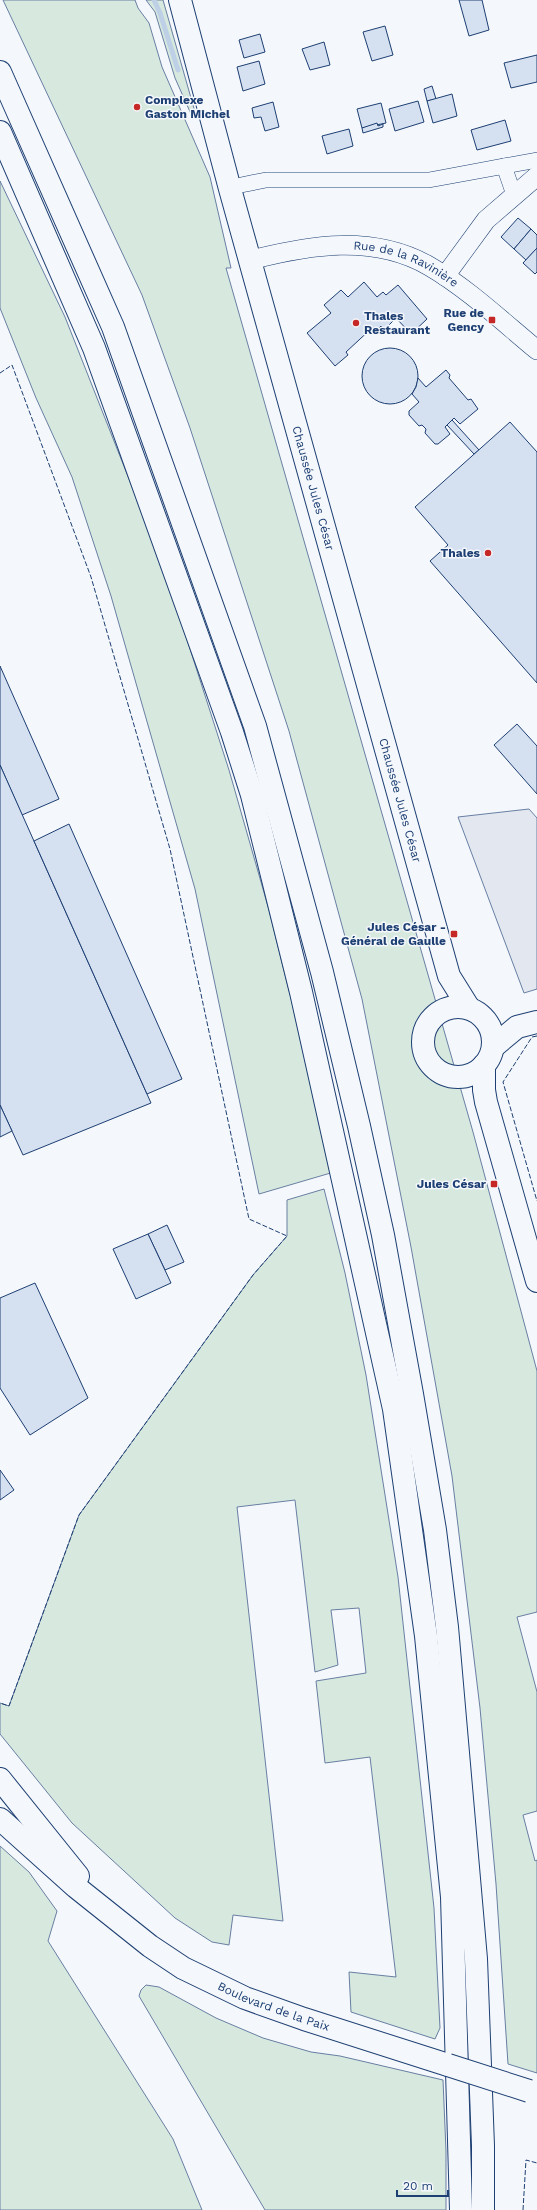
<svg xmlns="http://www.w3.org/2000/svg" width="537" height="2210" viewBox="0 0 537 2210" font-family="'Work Sans',sans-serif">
<rect width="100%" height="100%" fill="#f4f7fb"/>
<g fill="#d7e8df" stroke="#687fa3">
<path d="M3,0H135L138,8L149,23L162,67L210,177L231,268H226L473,1132L537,1371V1612L517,1617L537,1692V1811L523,1815L535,1861L537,1860V2073L508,2064L496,1884L480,1708L452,1476L411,1247L362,999L289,731L190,428L142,295Z"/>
<path d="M146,0H163L195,112L191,114L175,78L155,12Z"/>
<path d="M0,181L65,317L163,565L229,770L269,910L334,1172L259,1194L195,889L111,596L72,477L36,398L0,308Z"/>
<path d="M324,1189L345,1273L366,1375L398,1577L434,1908L440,2028L435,2039L351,2012L349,1972L396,1977L370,1757L325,1763L316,1681L366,1673L359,1608L331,1610L338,1665L315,1672L295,1500L237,1507L283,1921L233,1915L229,1945L212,1942L175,1918L72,1823L0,1734V1703L9,1706L79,1515L253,1275L287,1236V1200Z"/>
<path d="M0,1846L29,1872L57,1911L48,1941L173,2139L202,2210H0Z"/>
<path d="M146,1985L159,1987L216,2018L263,2038L311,2052L340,2056L443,2080L446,2151V2210H265L139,1996L141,1990Z"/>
</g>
<path fill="#e3e8f0" stroke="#687fa3" d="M529,809L537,818V989L524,993L458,817Z"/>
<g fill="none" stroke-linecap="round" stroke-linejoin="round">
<path stroke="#bed0e5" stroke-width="5" d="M154,0L160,13L178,70"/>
</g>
<g fill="#d5e0f0" stroke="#1d3f73">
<path d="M459,0H482L489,30L469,36Z"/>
<path d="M385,26L393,55L372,61L363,32Z"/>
<path d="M260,34L265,52L244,58L239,40Z"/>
<path d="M324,42L330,65L310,70L302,49Z"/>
<path d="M537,55V82L511,88L504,63Z"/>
<path d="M259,61L265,84L243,91L237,67Z"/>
<path d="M432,86L436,99L427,101L424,89Z"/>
<path d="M452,94L457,116L433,123L427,101Z"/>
<path d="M418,101L424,122L395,131L389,109Z"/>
<path d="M273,102L279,127L265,131L261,117L254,118L252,108Z"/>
<path d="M381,103L386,123L362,128L357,109Z"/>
<path d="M505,120L511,141L477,150L471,130Z"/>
<path d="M377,123L378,126L383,124V127L363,133L362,128Z"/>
<path d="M349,129L353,146L327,154L322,136Z"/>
<path d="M518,218L531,229L514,249L501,237Z"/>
<path d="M531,229L537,235V248L526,260L514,249Z"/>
<path d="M537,248V272L535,274L523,263Z"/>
<path d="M364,282L377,297L383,292L386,295L398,285L427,319L411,334L396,318L384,330L381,326L376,331L373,327L346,352L348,355L335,366L307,333L331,313L324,305L341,290L348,297Z"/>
<circle cx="390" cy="376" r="28"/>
<path d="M446,370L450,375L449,378L468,400L471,399L478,409L460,424L454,418L445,427L450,434L438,444H435L425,433L426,429L422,425L419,426L409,415V411L419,402L412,394L416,387L418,378L426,387Z"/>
<path d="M452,420L479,450L474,454L447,425Z"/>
<path d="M510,422L537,452V683L430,561L448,545L415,507Z"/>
<path d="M0,666L59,799L22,815L0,765Z"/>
<path d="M517,724L537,746V794L494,745Z"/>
<path d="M0,765L151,1103L23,1155L0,1105Z"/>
<path d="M69,824L182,1079L147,1094L34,841Z"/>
<path d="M0,1105L12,1131L0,1137Z"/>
<path d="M167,1225L184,1262L165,1270L148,1234Z"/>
<path d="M148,1234L171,1283L136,1299L113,1249Z"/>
<path d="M35,1283L88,1398L30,1435L0,1388V1298Z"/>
<path d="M0,1470L14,1490L0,1500Z"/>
</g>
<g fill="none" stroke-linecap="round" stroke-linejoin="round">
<g stroke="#1d3f73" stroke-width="16">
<g id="minor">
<path d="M504,166L514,195"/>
<path d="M241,185L266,180H429L537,160"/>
</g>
</g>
<g stroke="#1d3f73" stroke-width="20">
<g id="tertiary">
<path id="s1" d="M251,260C309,245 373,234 429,266C467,288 503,322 537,350"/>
<path d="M445,276L486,220L537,176"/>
</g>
</g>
<g stroke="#1d3f73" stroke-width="24">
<g id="secondary">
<path id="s2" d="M180,0L230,189L449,976L469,1008"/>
<circle cx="458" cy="1042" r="35"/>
<path d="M493,1047L517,1027L537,1022"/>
<path d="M484,1065V1090L486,1102L537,1281"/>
<path d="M0,1779L78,1876"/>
<path id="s3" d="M0,1819L76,1887L150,1946L183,1968L245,1998L304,2019L448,2065"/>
</g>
</g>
<g stroke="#1d3f73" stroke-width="24">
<g id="trunk">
<path d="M0,72L113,327L255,726L322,972L359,1126L383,1235L412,1394L435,1530L447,1627L476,1959L483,2146V2210"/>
<path d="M0,132L94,348L232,732L252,795L301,992L394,1409L426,1636L452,1897L461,2210"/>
</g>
</g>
<use href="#minor" stroke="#f4f7fb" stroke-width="15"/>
<use href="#tertiary" stroke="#f4f7fb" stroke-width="19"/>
<use href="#secondary" stroke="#f4f7fb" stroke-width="22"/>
<use href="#trunk" stroke="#f4f7fb" stroke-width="22"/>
<g stroke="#1d3f73" stroke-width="24" stroke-linecap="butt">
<path id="secondary-bridge" d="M448,2065L529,2091"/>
</g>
<use href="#secondary-bridge" stroke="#f4f7fb" stroke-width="22"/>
<g stroke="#1d3f73" stroke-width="1" stroke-dasharray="5 2" stroke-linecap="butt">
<path d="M0,373L12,365L91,577L170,849L249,1219L287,1236L253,1275L79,1515L9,1706L0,1703"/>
<path d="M537,1036L532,1037L503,1082L537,1201"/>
<path d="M523,2210L526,2160L537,2163"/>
</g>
</g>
<g fill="#c62828" stroke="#f4f7fb" stroke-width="1.5">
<circle cx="137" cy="107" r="4"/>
<rect x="488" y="316" width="8" height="8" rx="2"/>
<circle cx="356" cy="323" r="4"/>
<circle cx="488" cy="553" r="4"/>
<rect x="450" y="930" width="8" height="8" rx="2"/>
<rect x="490" y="1180" width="8" height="8" rx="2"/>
</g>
<g text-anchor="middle" stroke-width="3" stroke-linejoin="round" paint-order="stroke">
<g font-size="12" font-weight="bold" fill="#1d3f73" stroke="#f4f7fb" text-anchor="end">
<text x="145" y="104" text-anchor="start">Complexe<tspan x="145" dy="14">Gaston Michel</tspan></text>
<text x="484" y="317">Rue de<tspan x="484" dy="14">Gency</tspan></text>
<text x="364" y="320" text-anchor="start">Thales<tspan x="364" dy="14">Restaurant</tspan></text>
<text x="480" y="557">Thales</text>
<text x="446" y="931">Jules César -<tspan x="446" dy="14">Général de Gaulle</tspan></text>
<text x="486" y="1188">Jules César</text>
</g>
<g font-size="12" fill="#1d3f73" stroke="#f4f7fb">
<text dy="4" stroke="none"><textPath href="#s1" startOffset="160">Rue de la Ravinière</textPath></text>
<text dy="4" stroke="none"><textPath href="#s2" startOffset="506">Chaussée Jules César</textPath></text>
<text dy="4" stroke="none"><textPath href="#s2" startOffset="830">Chaussée Jules César</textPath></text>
<text dy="4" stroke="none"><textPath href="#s3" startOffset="335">Boulevard de la Paix</textPath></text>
</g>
</g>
<path d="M397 2190v6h51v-6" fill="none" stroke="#1d3f73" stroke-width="2"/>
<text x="403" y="2190" font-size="12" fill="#1d3f73" stroke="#f4f7fb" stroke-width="3" paint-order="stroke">20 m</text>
</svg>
